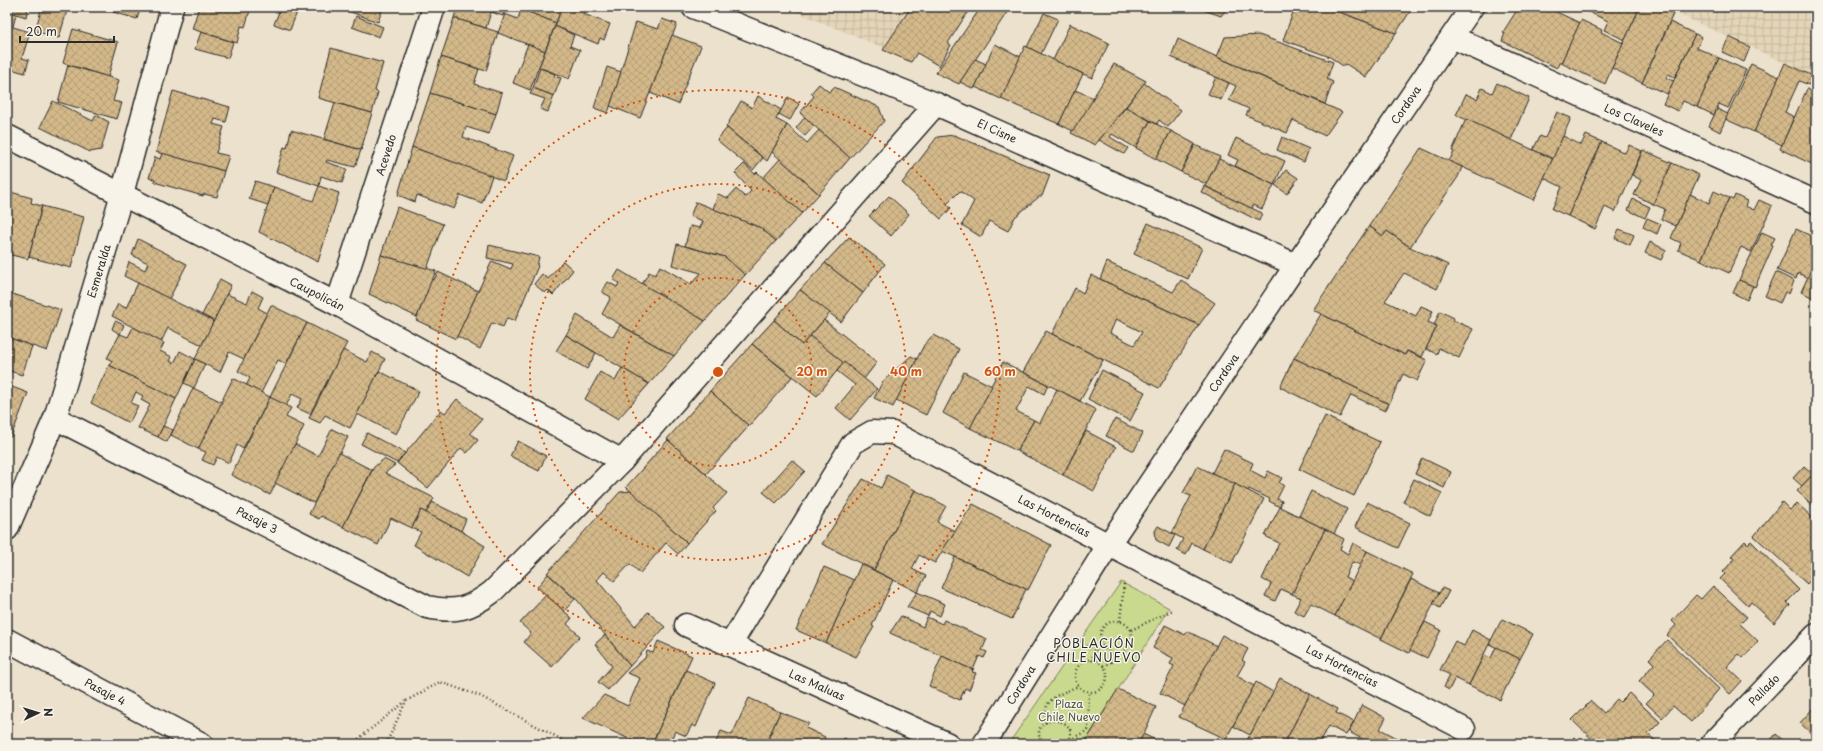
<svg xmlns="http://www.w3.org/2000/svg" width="1823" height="751" viewBox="0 0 1823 751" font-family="'Playpen Sans',sans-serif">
<defs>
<pattern id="industrial-grid" width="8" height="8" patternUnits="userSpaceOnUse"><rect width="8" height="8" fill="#e4d5b8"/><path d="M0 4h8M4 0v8" fill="none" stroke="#c4b79e"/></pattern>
<pattern id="building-cross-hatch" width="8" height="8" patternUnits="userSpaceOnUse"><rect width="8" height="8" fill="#d3b889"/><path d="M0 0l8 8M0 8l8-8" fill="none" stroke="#b59e76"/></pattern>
</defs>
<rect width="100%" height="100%" fill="#ece1cc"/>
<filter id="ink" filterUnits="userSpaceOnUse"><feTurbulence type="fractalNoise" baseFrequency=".025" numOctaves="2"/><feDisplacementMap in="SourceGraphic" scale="8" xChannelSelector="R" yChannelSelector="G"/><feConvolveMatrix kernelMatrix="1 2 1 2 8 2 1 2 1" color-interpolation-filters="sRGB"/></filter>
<g filter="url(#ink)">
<g fill="url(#industrial-grid)">
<path d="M784,7H911L884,48Z"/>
<path d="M1663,7H1816V78L1785,63Z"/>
</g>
<path fill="#c9d98d" stroke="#7a825c" d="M1121,582L1169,608L1084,744L1009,743Z"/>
<g fill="url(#building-cross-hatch)" stroke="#2b2b2b" fill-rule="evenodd">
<path d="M7,7H28L26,17L7,11Z"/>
<path d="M42,7H68L59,38L35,31Z"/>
<path d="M96,7H141L137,19Z"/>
<path d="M199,7H251L245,27L241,26L237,43L192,29Z"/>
<path d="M281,7H299L290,30L274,24Z"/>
<path d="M349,7H383L378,22L348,11Z"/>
<path d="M457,7H506L503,16L491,12L486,28L454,18Z"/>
<path d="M515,7H562L556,23Z"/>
<path d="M562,7H586L583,14L610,24L604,40L600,38L598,44L555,26Z"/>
<path d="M911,7H965L969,10L948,43L951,45L939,66L917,53L911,62L883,50Z"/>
<path d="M981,7L1010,8L959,84L936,73Z"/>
<path d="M1202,7H1228L1221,16L1201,9Z"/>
<path d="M1295,7H1326L1396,33L1366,77L1346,64L1343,66L1330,57L1283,40Z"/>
<path d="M1326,7H1413L1396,33Z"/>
<path d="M1519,7H1546L1580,23L1561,63H1559L1557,68L1502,41L1505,33L1503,32Z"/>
<path d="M1578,7H1640L1625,40L1604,30L1608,21Z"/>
<path d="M1640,7H1663L1674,12L1642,83L1612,68Z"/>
<path d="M521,9L556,23L545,51L498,33L505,14L518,19Z"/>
<path d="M7,11L16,14L13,27L30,32L22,58L29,60L25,73L7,68Z"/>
<path d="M1044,13L1058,19L1041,54L1027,47Z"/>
<path d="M356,16L383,27L379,37L352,27Z"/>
<path d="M454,18L498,32L486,71L441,57Z"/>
<path d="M662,19L677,24L640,118L610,106L636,22L658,29Z"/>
<path d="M1581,20L1602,30L1601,32L1623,43L1605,84L1561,63Z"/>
<path d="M1670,22L1695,34L1675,77L1668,74L1666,78L1674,81L1667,94L1642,83Z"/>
<path d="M1070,24L1109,43L1092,78L1053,60Z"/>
<path d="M555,26L574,35L570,46L580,50L569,79L539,67Z"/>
<path d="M73,29L118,42L108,77L63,63Z"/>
<path d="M201,32L233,42L228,58L195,49Z"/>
<path d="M1695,34L1702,37L1697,48L1719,58L1697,107L1683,101L1678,111L1663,104Z"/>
<path d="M672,35L701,46L678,104L650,93Z"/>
<path d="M1259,35L1333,62L1327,79L1333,82L1325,104L1217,57L1225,37Z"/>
<path d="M1729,37L1750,47L1744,62L1722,52Z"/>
<path d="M1178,39L1217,57L1342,112L1325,136L1293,120L1287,133L1246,115L1249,109L1229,100L1236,86L1171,57Z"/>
<path d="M528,44L545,51L530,90L513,83Z"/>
<path d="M995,44L1021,57L1001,99L975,87Z"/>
<path d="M1025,46L1083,74L1059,124L1001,99Z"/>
<path d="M331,48L383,63L375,91L378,92L372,113L318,98Z"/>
<path d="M441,57L479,69L474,84L502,93L496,114L430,93Z"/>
<path d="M1719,58L1746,70L1728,108L1719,104L1714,115L1697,107Z"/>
<path d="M975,59L986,64L974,89L960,82Z"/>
<path d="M1785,63L1813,76L1809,85L1799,81L1785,112L1794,117L1782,145L1754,132Z"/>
<path d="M1114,64L1146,81L1095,145L1071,133Z"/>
<path d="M1751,64L1779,77L1754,132L1725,119Z"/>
<path d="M68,65L119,80L113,101L122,103L117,119L58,102Z"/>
<path d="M607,67L621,72L608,113L594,108Z"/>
<path d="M540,68L555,74L554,76L561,78L554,96L533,88Z"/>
<path d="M1216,77L1229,83L1221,100L1208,94Z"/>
<path d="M1144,83L1181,110L1168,127L1159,120L1157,124L1126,107Z"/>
<path d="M1497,83L1529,98L1511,140L1456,115L1466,94L1477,99L1482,88L1492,93Z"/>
<path d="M819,84L829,92L834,87L879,107L884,121L850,158L800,113L814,96L811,93Z"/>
<path d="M533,88L554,96L548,112L540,109L545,99L530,94Z"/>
<path d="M1807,89L1816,93V166L1780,149Z"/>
<path d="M1075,90L1094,98L1073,131L1059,124Z"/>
<path d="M173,91L230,107L226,122L215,119L213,124L224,127L216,153L229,156L224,171L156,152Z"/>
<path d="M430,93L496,114L489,134L466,127L463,137L513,156L504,181L412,147Z"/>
<path d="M758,96L781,110L776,119L787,125L767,161L726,127L741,101L752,108Z"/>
<path d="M788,97L799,104L790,120L779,114Z"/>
<path d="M53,101L93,121L96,115L109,122L101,150L90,152L40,127Z"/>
<path d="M335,103L372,113L361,150L324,139Z"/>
<path d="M1126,107L1150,121L1136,148L1112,134L1110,137L1128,148L1124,154L1099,140Z"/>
<path d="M1717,109L1728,114L1720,132L1709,126Z"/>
<path d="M1557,112L1571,118L1553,159L1533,150L1540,136L1545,138Z"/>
<path d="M805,117L814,126L805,136L796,128Z"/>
<path d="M1466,119L1553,159L1534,200L1449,161L1454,152L1452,151Z"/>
<path d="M1150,121L1171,131L1156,159L1136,148Z"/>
<path d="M787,125L807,143L819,130L850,158L819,194L772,152Z"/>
<path d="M727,128L763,158L753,170L717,140Z"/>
<path d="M291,130L361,150L355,167L327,160L326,162L347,169L342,183L321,176L319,186L276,172L284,147L287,148Z"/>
<path d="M1171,131L1195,144L1181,172L1156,159Z"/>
<path d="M954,135L1050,175L1042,196H1040L1015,217L1008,231L989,221L981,237L962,225L974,201L960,191L947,204L951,208L941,219L902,183L937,137Z"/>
<path d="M1586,135L1602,142L1568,216L1552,209L1562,187L1544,178L1563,136L1581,145Z"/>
<path d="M1282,137L1309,149L1304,162L1277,150Z"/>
<path d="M1236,138L1285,161L1274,185L1235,166L1238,160L1228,155Z"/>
<path d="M1602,142L1625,153L1629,145L1642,151L1615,212L1605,207L1595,229L1568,216Z"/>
<path d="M1195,145L1220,157L1206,184L1181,172Z"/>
<path d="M412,147L492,176L482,203L460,195L454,209L417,195L415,202L398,195Z"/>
<path d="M1421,148L1462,167L1458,177L1410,247L1387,231L1383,236L1369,226Z"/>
<path d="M1643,150L1672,163L1653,204L1634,195L1641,180L1632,175Z"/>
<path d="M162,153L224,171L217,197L204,194L203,196L154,182L155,179L149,178L155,157L160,159Z"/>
<path d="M780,159L819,194L802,213L763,178Z"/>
<path d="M1219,159L1274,185L1262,209L1253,205L1252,209L1205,186Z"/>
<path d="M1672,163L1699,175L1676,226L1661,219L1665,209L1653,204Z"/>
<path d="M744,164L755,174L757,172L802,213L776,241L761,228L713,209L718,194L728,198L736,189L745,197L751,191L735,173Z"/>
<path d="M1286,170L1298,178L1287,194L1275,185Z"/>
<path d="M255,181L274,187L268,205L249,199Z"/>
<path d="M319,186L339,193L318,262L259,232L274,187L313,201Z"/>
<path d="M1204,186L1262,213L1259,221L1201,192Z"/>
<path d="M7,191L32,198L31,203L42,206L28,259L7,254Z"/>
<path d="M1714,191L1729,198L1701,260L1678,250L1681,243L1671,238L1690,194L1709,203Z"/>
<path d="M1735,195L1747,201L1745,206L1754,210L1759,200L1772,206L1751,252L1741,247L1729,273L1701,260L1729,198L1733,200Z"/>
<path d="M889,196L909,214L891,236L869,216Z"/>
<path d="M1633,199L1650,207L1645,218L1628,210Z"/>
<path d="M696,202L761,228L776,241L745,275L725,257L685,246L690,226L700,228L703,221L690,216Z"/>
<path d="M42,206L84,217L71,268L29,257Z"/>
<path d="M397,207L443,224L427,269L381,255Z"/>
<path d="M1647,218L1661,224L1657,234L1643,227Z"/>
<path d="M1148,223L1202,248L1188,279L1134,254Z"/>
<path d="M1369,226L1383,236L1387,231L1410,247L1448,265L1437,289L1404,273L1385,301L1416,316L1421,306L1433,311L1428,322L1437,326L1422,357L1407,351L1405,355L1313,310Z"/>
<path d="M1619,229L1634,235L1630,245L1615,238Z"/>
<path d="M1796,229L1816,238V259L1808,278L1798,273L1796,279L1777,270Z"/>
<path d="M1762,232L1775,238L1771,245L1773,246L1755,287L1739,280Z"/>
<path d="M849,237L885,264L863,293L825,263Z"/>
<path d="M138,239L187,264L169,299L124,276L129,262L145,270L148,263L132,255Z"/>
<path d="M1650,242L1666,250L1661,260L1645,253Z"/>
<path d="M677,244L725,257L745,275L705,321L642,284L649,272L655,275L660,266L691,284L701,273L672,265Z"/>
<path d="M489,245L539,257L537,265L538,266L515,321L507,318L503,327L492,323L480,349L457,336L492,261L511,269L513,264L487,258Z"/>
<path d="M381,255L436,271L417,317L369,294Z"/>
<path d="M1816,259V299L1801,292Z"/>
<path d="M563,261L573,270L553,295L548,290L545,293L534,284L542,274L548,279Z"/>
<path d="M1107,262L1173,292L1181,280L1215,303L1199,325L1100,279Z"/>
<path d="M825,263L863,293L841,322L800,290Z"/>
<path d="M619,270L705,321L674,356L602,314L611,297L602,292L608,282L617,287L619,283L613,280Z"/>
<path d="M438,272L478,291L456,339L416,320L432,279L434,280Z"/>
<path d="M1776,272L1794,281L1789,294L1785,292L1780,303L1765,296Z"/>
<path d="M1091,275L1199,325L1159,388L1052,334L1075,288L1083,293ZM1116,319L1142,332L1134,345L1110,333Z"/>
<path d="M220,279L231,285L214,321L202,315Z"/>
<path d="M1739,280L1753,286L1747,300L1733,293Z"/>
<path d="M138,283L214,321L202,345L168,328L161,342L112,316L118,304L126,308Z"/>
<path d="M800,290L830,313L802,345L774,320Z"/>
<path d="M252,291L263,297L258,308L267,313L244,359L229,352L220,372L195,359L227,294L247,303Z"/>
<path d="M7,292L61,310L47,351L7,337Z"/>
<path d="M271,305L307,323L286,364L278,360L261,393L246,386L250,378L238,371Z"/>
<path d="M1440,311L1454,318L1453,320L1473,329L1459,358L1439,348L1437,354L1426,349L1437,326L1434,325Z"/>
<path d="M1321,314L1405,355L1407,351L1427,360L1417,381L1403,374L1389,404L1294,358Z"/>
<path d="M577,315L613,337L620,325L674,356L649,384L566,335Z"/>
<path d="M774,320L802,345L810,336L844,362L817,396L752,344Z"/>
<path d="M824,320L877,362L864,379L810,336Z"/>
<path d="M115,321L124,325L120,334L112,329Z"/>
<path d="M307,323L347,343L310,414L297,408L302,399L292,394L286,406L270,397Z"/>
<path d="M133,327L164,343L160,351L172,357L170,361L174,363L180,351L195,359L176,399L109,365L112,361L107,358L120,334L128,337Z"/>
<path d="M1046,331L1103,360L1080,401L1023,372Z"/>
<path d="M566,335L596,353L587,369L556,351Z"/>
<path d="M933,335L959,349L926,415L896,400L924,345Z"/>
<path d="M7,337L32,346L22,375L7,370Z"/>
<path d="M752,344L792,377L749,426L710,391Z"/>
<path d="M343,350L367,362L372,352L385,359L350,428L325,415L320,423L309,418Z"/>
<path d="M911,356L917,359L893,407L874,398L883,381Z"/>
<path d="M1294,358L1389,404L1385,411L1351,395L1340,417L1280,387Z"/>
<path d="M195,359L205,364L194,388L184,383Z"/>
<path d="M844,362L877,389L850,420L836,408L855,385L837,371Z"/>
<path d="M1003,362L1048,385L1044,394L1029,386L1016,411L1034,420L1017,451L970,428Z"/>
<path d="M109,365L176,399L158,437L138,428L150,405L141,400L143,396L136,392L131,403L138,406L129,423L91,403Z"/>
<path d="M622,368L649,384L618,419L585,399L600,372L615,381Z"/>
<path d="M1102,370L1145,392L1130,421L1088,399Z"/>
<path d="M379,371L419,391L396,434L357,414Z"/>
<path d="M964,372L992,386L970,428L943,413Z"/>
<path d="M233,378L270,397L243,449L237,445L229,463L217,457L213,465L202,460L206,452L198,449Z"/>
<path d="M7,385L28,393L11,437L7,436Z"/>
<path d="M193,388L222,402L198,449L171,435Z"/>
<path d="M1057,389L1096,410L1063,475L1017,451L1034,420L1040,423Z"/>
<path d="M710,391L749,426L706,474L667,439Z"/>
<path d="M270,397L291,408L286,417L304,426L270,495L231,475Z"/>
<path d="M457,399L482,419L470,433L478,440L467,453L461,448L428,488L397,463L441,410L445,413Z"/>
<path d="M1325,416L1380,442L1354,496L1299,469Z"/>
<path d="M1115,419L1143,433L1134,451L1106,436Z"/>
<path d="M163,426L173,430L167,442L158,437Z"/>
<path d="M332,429L348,437L314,503L275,483L295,444L318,456Z"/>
<path d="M1086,431L1116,447L1094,491L1063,475Z"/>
<path d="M367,433L405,453L397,463L361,444Z"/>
<path d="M668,440L727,493L713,508L716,511L687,543L626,487Z"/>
<path d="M518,441L546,456L539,471L510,456Z"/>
<path d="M1224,449L1253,463L1250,470L1265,478L1268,471L1282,478L1279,483L1284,485L1277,499L1282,501L1280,507L1269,501L1270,499L1249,489L1248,491L1212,473Z"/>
<path d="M339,453L372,470L343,527L321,516L319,519L309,514Z"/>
<path d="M1422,458L1451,472L1444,488L1415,474Z"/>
<path d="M384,459L395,465L385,473L434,498L426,513L421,510L412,528L391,518L378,545L343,527L374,467Z"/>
<path d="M792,460L805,471L776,503L763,492Z"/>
<path d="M1197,466L1235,484L1203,549L1192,543L1186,555L1177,550L1183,539L1172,533L1191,496L1183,493Z"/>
<path d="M1804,466L1813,474L1802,486L1793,478Z"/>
<path d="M1816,471V508L1797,491Z"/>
<path d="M887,475L915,490L874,570L822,544L863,479L881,488Z"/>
<path d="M1414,479L1442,493L1430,516L1403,502Z"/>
<path d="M1235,484L1264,499L1232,563L1203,549Z"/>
<path d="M915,490L946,506L937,522L955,531L935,563L919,555L912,569L926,576L917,592L874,570Z"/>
<path d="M631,491L687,543L678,554L666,543L640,573L630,564L614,581L604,572L597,580L635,626L648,612L665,627L630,666L578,601L547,573L620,492Z"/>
<path d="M1311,491L1347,509L1334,534L1299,516Z"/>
<path d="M432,502L466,519L461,531L426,513Z"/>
<path d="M1367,502L1410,523L1398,548L1355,527Z"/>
<path d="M1782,502L1790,510L1797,503L1816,521V573L1807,584L1754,536Z"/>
<path d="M973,504L1051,545L1028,590L942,551Z"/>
<path d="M1280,507L1325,529L1292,594L1281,589L1275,601L1265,596L1271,584L1262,579L1279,543L1265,536Z"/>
<path d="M421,510L461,531L485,546L467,577L414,545L421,532L412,528Z"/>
<path d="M1158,526L1175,535L1169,547L1156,540L1155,531Z"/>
<path d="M1325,529L1344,539L1340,549L1348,554L1353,543L1367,551L1361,565L1352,562L1345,577L1353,581L1335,616L1311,604L1304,616L1294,611L1301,598L1292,594Z"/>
<path d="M1745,541L1748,544L1751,541L1799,590L1787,602L1790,605L1774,623L1751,602L1748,606L1720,579L1725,574L1723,572L1734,559L1731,556Z"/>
<path d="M1367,551L1413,574L1381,639L1335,616Z"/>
<path d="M955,557L1026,589L1012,619L941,588Z"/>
<path d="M861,564L893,580L872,626L874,627L856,657L826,643Z"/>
<path d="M824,567L854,580L826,643L796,630Z"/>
<path d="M548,574L575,599L564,611L537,587Z"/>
<path d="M1411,579L1439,593L1409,653L1381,639Z"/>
<path d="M1713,586L1747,617L1740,624L1758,641L1743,658L1739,654L1727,667L1742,681L1730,694L1667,635L1676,625L1672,621L1696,595L1701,599Z"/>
<path d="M1442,588L1449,591L1440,608L1433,604Z"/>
<path d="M917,592L945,604L940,616L930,611L928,616L907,607Z"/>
<path d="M546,595L572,618L567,624L580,636L552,667L524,642L531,633L520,623Z"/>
<path d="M901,616L923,627L927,617L942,624L944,620L987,639L982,650L987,652L984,658L979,656L973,670L890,633Z"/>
<path d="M1502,619L1533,634L1520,659L1489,644Z"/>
<path d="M1425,622L1441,630L1427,658L1410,650Z"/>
<path d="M1165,625L1185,635L1187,631L1217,646L1185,706L1160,693L1174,666L1170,664L1173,658L1153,648Z"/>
<path d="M1472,630L1491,640L1469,685L1455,678L1449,690L1444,687L1450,675L1440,670L1455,641L1464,646Z"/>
<path d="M605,635L630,666L608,690L598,682L612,666L595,644Z"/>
<path d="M1222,635L1248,649L1242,660L1245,662L1237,676L1254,686L1226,739L1179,717Z"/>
<path d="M1667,640L1719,689L1691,722L1673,706L1662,718L1646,703L1654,695L1639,681L1654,664L1649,659Z"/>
<path d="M658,641L692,656L652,744H640L583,718L604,695L628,706L640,678L627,673L645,658L647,651L653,653Z"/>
<path d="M1496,647L1520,659L1500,700L1469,685L1484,655L1491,658Z"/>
<path d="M942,656L973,670L972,672L976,673L969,690L965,688L960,700L929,686Z"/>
<path d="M686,670L715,683L696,727L692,725L686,736L675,731L669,744H652Z"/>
<path d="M1280,678L1310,694L1284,744H1245Z"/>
<path d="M1256,682L1273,692L1250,735L1233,726Z"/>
<path d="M1118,689L1156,707L1139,744H1084Z"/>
<path d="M1629,693L1660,722L1648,734L1659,744H1597L1572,720L1591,701L1604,713L1617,699L1620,702Z"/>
<path d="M1310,694L1338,709L1336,713L1354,722L1346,735L1329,726L1319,744H1284Z"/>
<path d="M749,698L780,712L766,744H715L721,731L732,735Z"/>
<path d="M1362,705L1386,718L1380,729L1405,742L1404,744H1367L1368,742L1349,732Z"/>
<path d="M1816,705V744H1808L1815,737L1800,723Z"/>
<path d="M780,712L809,723L806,728L825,737L822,744H766Z"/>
<path d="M1143,734L1164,744H1139Z"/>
<path d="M1776,734L1787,744H1767Z"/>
<path d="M1574,737L1581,744H1567Z"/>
<path d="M844,738L856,744H841Z"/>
</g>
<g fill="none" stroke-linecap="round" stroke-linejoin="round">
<g stroke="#2b2b2b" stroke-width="25">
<g id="street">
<path d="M693,7L936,104L1296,265"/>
<path d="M1452,37L1816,202"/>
<path d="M7,136L337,304L622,461"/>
<path d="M337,304L434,7"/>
<path d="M55,418L427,607C455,613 470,609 492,592L622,461L936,104"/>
<path d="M7,529L55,418L122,194L172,7"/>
<path d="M686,625L948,744"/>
<path d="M7,640L202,744"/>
<path d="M730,645L853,443L872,432L893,433L1464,729"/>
<path d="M984,744L1109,544L1296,265L1472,7"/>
<path d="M1712,744L1816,635"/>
</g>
</g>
<g stroke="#2b2b2b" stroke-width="2.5" stroke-dasharray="1 3" stroke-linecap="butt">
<circle cx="1116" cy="637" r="16"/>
<path d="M1120,621L1124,584"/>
<path d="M1131,630L1173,610"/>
<path d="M1079,642L1094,651"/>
<circle cx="1091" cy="676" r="16"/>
<path d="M1092,661L1094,651L1102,645"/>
<path d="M1103,666L1111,662L1112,652"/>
<path d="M1046,723C1041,698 1059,695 1078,686"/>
<path d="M1070,740L1088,730L1089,692"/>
<path d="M352,744L406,701"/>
<path d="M386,744L406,701L440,682L480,696L570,744"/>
<path d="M1042,744C1025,711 1086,715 1067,744"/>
</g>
<use href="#street" stroke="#f7f3e8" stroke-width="22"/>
</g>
</g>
<g fill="none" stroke="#d5540f" stroke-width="2" stroke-dasharray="2 4">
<circle cx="718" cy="372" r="94"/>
<circle cx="718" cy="372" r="188"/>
<circle cx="718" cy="372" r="282"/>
</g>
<g text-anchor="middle" stroke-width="3" stroke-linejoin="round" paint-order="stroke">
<g font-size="11" fill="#2b2b2b" stroke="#f7f3e8">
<text transform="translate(1406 105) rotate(-56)" y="4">Cordova</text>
<text transform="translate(1634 120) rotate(24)" y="4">Los Claveles</text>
<text transform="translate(997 131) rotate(24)" y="4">El Cisne</text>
<text transform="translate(386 155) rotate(-72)" y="4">Acevedo</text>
<text transform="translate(99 271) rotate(-73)" y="4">Esmeralda</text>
<text transform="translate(317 294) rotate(27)" y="4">Caupolicán</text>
<text transform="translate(1224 373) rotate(-56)" y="4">Cordova</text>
<text transform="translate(1054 516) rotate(27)" y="4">Las Hortencias</text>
<text transform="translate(257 520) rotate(27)" y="4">Pasaje 3</text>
<text transform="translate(1342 666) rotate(27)" y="4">Las Hortencias</text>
<text transform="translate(817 685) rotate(24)" y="4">Las Maluas</text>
<text transform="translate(1021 685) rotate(-58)" y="4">Cordova</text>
<text transform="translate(1764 690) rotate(-46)" y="4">Pallado</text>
<text transform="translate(105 692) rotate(28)" y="4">Pasaje 4</text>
</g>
<g font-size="11" fill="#525644" stroke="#f7f3e8">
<text x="1069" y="708">Plaza<tspan x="1069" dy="13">Chile Nuevo</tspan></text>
</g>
<g font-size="12" letter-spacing="1" fill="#2b2b2b" stroke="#f7f3e8">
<text x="1094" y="648">POBLACIÓN<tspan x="1094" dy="14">CHILE NUEVO</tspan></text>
</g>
</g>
<circle cx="718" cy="372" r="6" fill="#d5540f" stroke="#f7f3e8" stroke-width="2"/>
<g font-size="12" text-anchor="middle" font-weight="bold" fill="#d5540f" stroke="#f7f3e8" stroke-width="3" stroke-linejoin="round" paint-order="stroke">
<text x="812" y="376">20 m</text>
<text x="906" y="376">40 m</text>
<text x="1000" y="376">60 m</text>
</g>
<rect width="1823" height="751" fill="none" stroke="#f7f3e8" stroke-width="24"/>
<rect x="12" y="12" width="1799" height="727" fill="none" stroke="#2b2b2b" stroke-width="1.5" filter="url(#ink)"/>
<g transform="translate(38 713) rotate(86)" stroke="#f7f3e8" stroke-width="3" paint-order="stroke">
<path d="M0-3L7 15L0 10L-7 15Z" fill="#2b2b2b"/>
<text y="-6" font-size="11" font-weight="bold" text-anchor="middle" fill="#2b2b2b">N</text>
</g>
<path d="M20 36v6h94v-6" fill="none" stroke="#2b2b2b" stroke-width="2"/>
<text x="26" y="36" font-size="12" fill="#2b2b2b" stroke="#f7f3e8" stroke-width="3" paint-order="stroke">20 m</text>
</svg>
